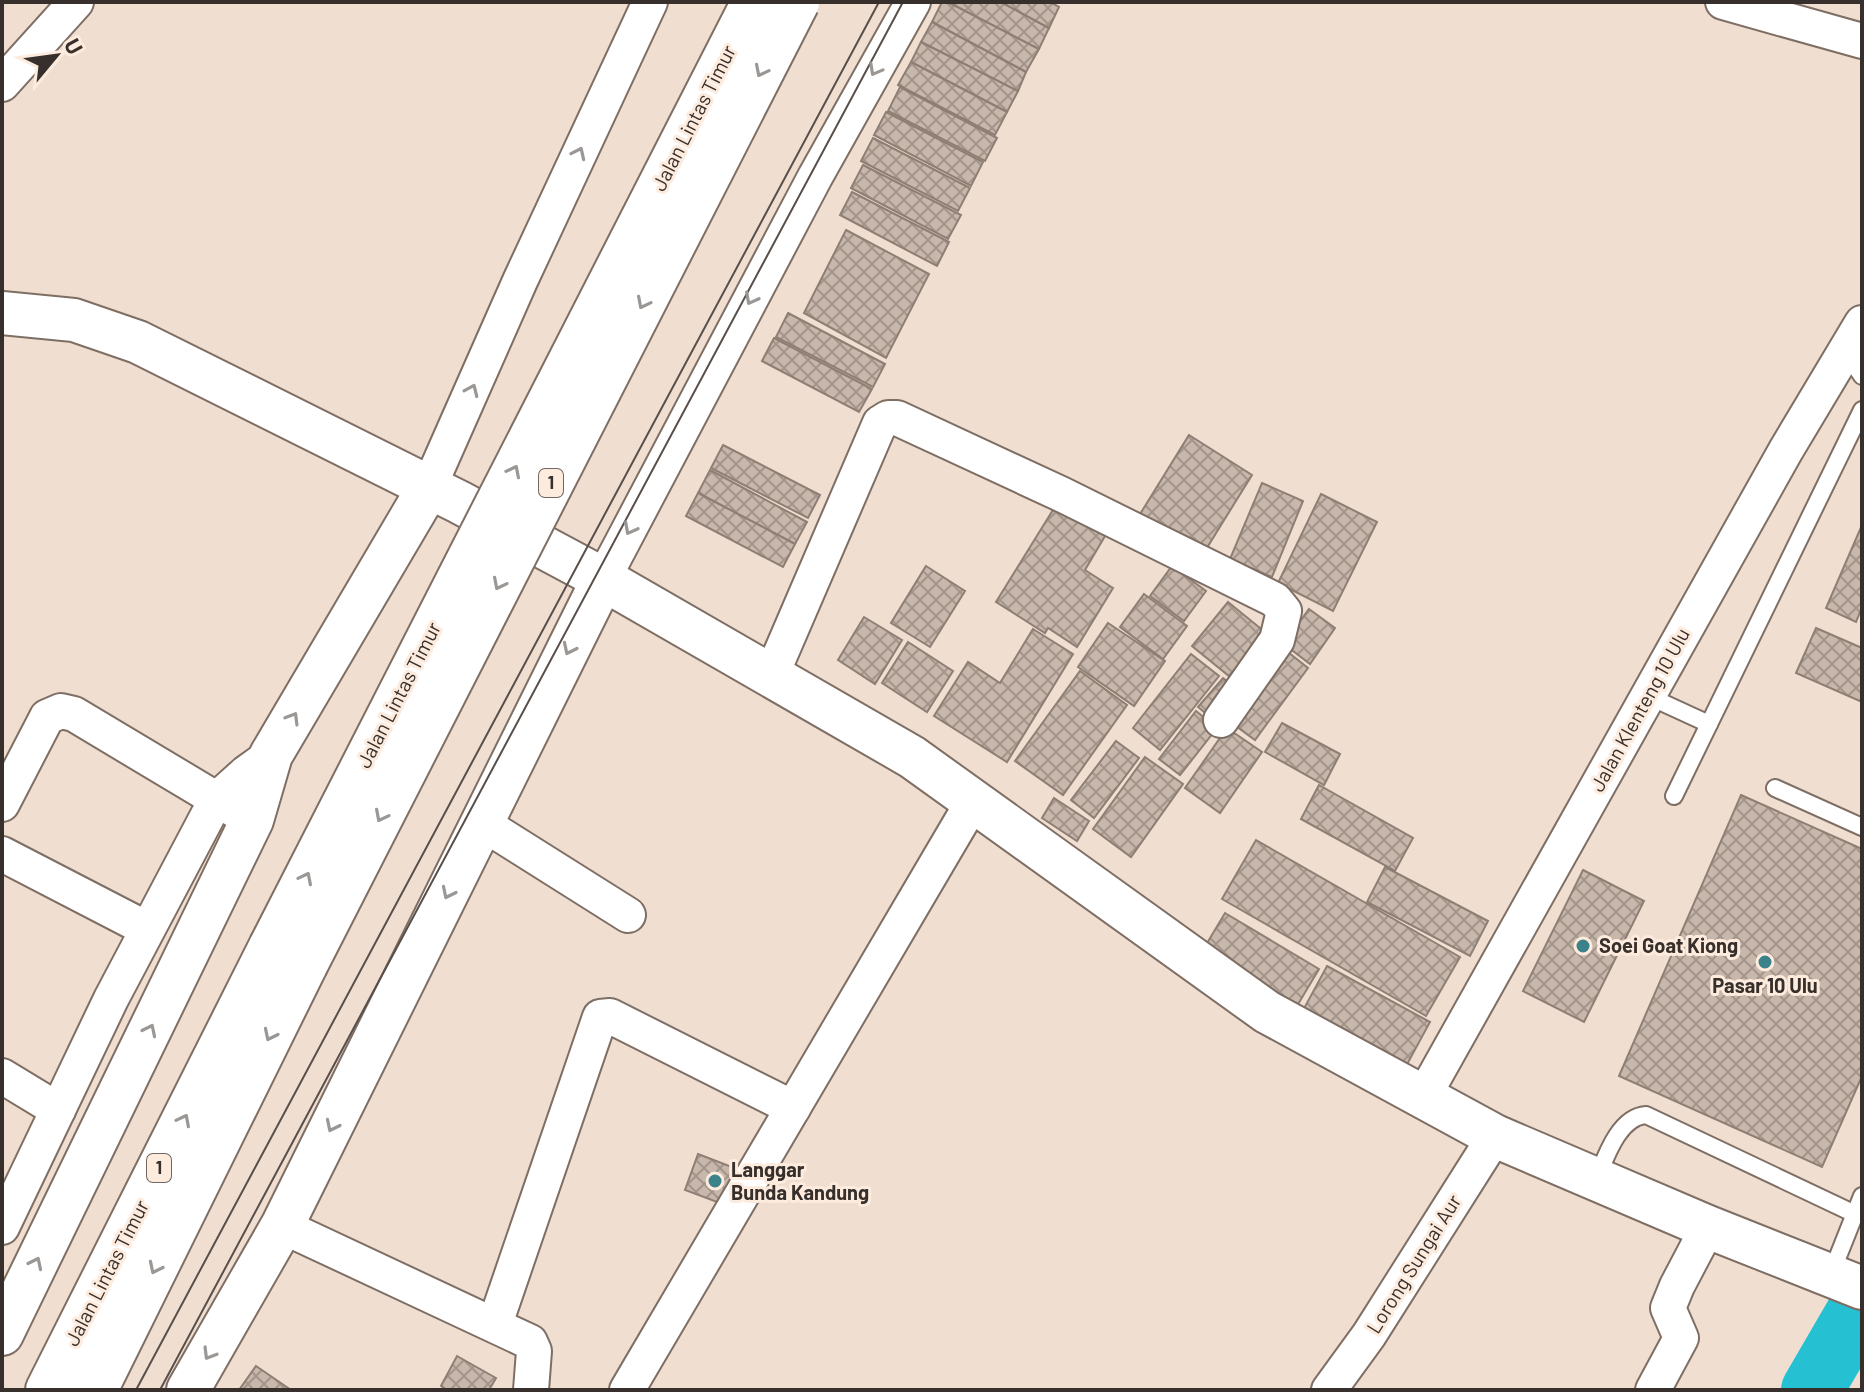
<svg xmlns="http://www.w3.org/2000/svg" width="1864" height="1392" viewBox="0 0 1864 1392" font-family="Barlow,sans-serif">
<defs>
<pattern id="building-cross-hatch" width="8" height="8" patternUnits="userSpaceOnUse" patternTransform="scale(2)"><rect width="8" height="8" fill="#c8b7ab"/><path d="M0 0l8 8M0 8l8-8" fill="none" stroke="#a3958b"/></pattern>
</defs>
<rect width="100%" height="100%" fill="#f0ded1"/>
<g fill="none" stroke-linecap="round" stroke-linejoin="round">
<path stroke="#25c0d2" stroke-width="62" d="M1812,1390L1862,1304"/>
</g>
<g fill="url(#building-cross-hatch)" stroke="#8e7e73" stroke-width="2">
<path d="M942,2H948L1039,49L1026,72L932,22Z"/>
<path d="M948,2H1001L1049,28L1039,49Z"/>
<path d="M1001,2H1050L1059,7L1049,28Z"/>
<path d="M932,22L1026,72L1018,91L921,42Z"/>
<path d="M921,42L1018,91L1007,112L911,62Z"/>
<path d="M911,62L1007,112L995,135L898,85Z"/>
<path d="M900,87L997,138L985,161L888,111Z"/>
<path d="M886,112L983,162L971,186L874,135Z"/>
<path d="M873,138L970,188L958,211L861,161Z"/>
<path d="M863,165L961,215L948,239L851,188Z"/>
<path d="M852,192L949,242L937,266L840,215Z"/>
<path d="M846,230L929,274L886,358L804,313Z"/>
<path d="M788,313L885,364L873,387L776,337Z"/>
<path d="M774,338L872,389L859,412L762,361Z"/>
<path d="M1189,435L1252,475L1200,559L1137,519Z"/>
<path d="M723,445L820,495L808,518L711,468Z"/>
<path d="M710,470L807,522L795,544L698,493Z"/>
<path d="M1262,483L1303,501L1272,577L1230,559Z"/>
<path d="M698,493L795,544L783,567L686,516Z"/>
<path d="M1321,494L1377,522L1333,611L1278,583Z"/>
<path d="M1056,505L1105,536L1085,570L1113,588L1077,647L1048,628L1045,633L996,602Z"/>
<path d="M1862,525V607L1856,622L1826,608Z"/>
<path d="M926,566L965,591L930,647L891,623Z"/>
<path d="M1172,566L1206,591L1184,621L1150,596Z"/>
<path d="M1144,594L1187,626L1163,659L1120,627Z"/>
<path d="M1228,602L1276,641L1240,685L1192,646Z"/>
<path d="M1309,609L1335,628L1310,664L1284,644Z"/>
<path d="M864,617L902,640L875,684L838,660Z"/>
<path d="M1108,623L1165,661L1134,706L1078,667Z"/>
<path d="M1816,628L1862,648V702L1796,673Z"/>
<path d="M1033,629L1073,654L1007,762L934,716L968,662L1000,683Z"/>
<path d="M908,642L953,671L927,712L882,683Z"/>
<path d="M1279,645L1308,668L1255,740L1225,718Z"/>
<path d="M1191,654L1219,676L1160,750L1133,728Z"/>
<path d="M1080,671L1127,705L1063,795L1015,761Z"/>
<path d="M1223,678L1241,692L1216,722L1198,707Z"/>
<path d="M1196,711L1217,728L1180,775L1159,759Z"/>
<path d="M1282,723L1340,754L1324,785L1265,752Z"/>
<path d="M1227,728L1262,752L1220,813L1185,788Z"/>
<path d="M1116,741L1139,758L1094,818L1071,800Z"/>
<path d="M1145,757L1183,784L1131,857L1093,829Z"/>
<path d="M1319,785L1413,838L1395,871L1301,819Z"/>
<path d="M1741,795L1862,849V1076L1822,1167L1619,1076Z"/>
<path d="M1054,798L1089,821L1077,841L1042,818Z"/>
<path d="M1256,840L1460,957L1426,1016L1222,899Z"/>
<path d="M1385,867L1488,921L1470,956L1367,902Z"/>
<path d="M1583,870L1644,901L1584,1022L1523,991Z"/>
<path d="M1225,913L1319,969L1294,1011L1200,955Z"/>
<path d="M1327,966L1430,1022L1404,1070L1301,1014Z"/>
<path d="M698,1154L745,1172L733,1208L685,1190Z"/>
<path d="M457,1356L496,1378L489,1390H447L441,1386Z"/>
<path d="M256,1366L291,1390H239Z"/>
</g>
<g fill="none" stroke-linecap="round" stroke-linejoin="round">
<g stroke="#7e6e63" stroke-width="20">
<g id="service">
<path d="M1843,356L1854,364L1862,376"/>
<path d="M1648,696L1709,724"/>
<path d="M1775,788L1862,827"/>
<path d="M1674,796L1862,410"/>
<path d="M1597,1178C1606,1156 1619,1117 1646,1115L1855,1214"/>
<path d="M1831,1274L1862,1196"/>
</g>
</g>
<g stroke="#7e6e63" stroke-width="38">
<g id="minor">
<path d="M1723,2L1862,41"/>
<path d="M2,84L76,2"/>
<path d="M429,487L520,281L650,2"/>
<path d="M603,579L815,177L913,2"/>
<path d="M771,676L880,423L888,418H897L1063,495L1275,600L1284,611L1277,640L1221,720"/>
<path d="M2,804L47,717L61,711L74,714L236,811"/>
<path d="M482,823L628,915"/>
<path d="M2,854L147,929"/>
<path d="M2,1076L58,1110"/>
<path d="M1422,1099L1786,450L1862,323"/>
<path d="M282,1226L530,1342L534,1351L531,1390"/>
<path d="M2,1227L111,999L216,800L246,773L271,755"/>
<path d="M495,1324L600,1017L610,1016L793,1108"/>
<path d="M627,1390L974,800"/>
<path d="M1329,1390L1369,1335L1495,1136"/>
<path d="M1653,1390L1681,1338L1668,1308L1677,1286L1708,1227"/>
</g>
</g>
<g stroke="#7e6e63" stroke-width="46">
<g id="tertiary">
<path d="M2,313L74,320L138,342L459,502L603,579L912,757L1267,1012L1495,1136L1708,1227L1862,1288"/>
<path d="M2,1334L252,820L271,755L429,487"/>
<path d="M188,1390L282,1226L603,579"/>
</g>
</g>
<g stroke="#7e6e63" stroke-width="48">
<g id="trunk">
<path d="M48,1390L271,947"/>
<path d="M95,1390L305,965"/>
</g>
</g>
<use href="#service" stroke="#fff" stroke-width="16"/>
<use href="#minor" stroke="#fff" stroke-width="34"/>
<use href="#tertiary" stroke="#fff" stroke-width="42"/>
<use href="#trunk" stroke="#fff" stroke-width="44"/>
<g stroke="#584f4a" stroke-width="2">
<path d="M136,1390L879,2"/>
<path d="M160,1390L903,2"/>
</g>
<g stroke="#7e6e63" stroke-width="48" stroke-linecap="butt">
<g id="trunk-bridge">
<path d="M271,947L754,2"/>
<path d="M305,965L797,2"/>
</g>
</g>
<use href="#trunk-bridge" stroke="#fff" stroke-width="44"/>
</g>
<defs><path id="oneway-chevron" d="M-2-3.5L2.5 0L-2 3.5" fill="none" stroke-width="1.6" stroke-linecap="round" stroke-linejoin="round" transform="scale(2)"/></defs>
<g stroke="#9a9795">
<use href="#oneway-chevron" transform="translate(875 70) rotate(119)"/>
<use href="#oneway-chevron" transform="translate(761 71) rotate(117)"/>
<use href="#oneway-chevron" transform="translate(579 153) rotate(-65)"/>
<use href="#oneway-chevron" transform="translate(751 299) rotate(118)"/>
<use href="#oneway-chevron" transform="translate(643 303) rotate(117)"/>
<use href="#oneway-chevron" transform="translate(472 390) rotate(-66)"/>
<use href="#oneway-chevron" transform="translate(514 471) rotate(-63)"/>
<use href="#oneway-chevron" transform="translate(630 529) rotate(118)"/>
<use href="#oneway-chevron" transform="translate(499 584) rotate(117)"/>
<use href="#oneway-chevron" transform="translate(569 649) rotate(116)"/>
<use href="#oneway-chevron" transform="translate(293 718) rotate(-59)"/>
<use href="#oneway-chevron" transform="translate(381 816) rotate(117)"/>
<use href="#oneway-chevron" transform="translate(306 878) rotate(-63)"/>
<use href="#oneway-chevron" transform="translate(448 893) rotate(116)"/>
<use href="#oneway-chevron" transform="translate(150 1030) rotate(-64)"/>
<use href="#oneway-chevron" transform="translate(270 1035) rotate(116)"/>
<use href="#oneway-chevron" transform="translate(184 1120) rotate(-63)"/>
<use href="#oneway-chevron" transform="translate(332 1126) rotate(116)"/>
<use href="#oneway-chevron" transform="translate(36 1263) rotate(-64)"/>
<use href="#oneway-chevron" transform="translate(155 1268) rotate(116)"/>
<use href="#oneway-chevron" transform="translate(209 1354) rotate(121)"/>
</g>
<g fill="#3b828b" stroke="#fdebde" stroke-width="3">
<circle cx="1583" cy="946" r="8"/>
<circle cx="1765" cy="962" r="8"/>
<circle cx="715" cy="1181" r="8"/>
</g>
<g text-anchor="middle" stroke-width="6" stroke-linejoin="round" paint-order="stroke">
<g fill="#fdebde" stroke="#726761" stroke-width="2">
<rect x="539" y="469" width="24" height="28" rx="6"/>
<rect x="147" y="1154" width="24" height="28" rx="6"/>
</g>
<g font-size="18" font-weight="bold" fill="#362f2b">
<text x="551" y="489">1</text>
<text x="159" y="1174">1</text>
</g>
<g font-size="20" fill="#362f2b" stroke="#fdebde">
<text transform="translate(694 118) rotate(-63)" y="7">Jalan Lintas Timur</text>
<text transform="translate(399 695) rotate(-63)" y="7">Jalan Lintas Timur</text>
<text transform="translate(1640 710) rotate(-61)" y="7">Jalan Klenteng 10 Ulu</text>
<text transform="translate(1414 1264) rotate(-58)" y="7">Lorong Sungai Aur</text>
<text transform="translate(107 1273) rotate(-63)" y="7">Jalan Lintas Timur</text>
</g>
<g font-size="20" font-weight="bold" fill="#362f2b" stroke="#fdebde" text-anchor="start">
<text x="1599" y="953">Soei Goat Kiong</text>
<text x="1765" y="993" text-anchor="middle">Pasar 10 Ulu</text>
<text x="731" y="1177">Langgar<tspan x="731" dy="23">Bunda Kandung</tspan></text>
</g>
</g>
<rect width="1864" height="1392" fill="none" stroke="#362f2b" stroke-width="8"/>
<g transform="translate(56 56) rotate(61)" stroke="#fdebde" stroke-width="6" paint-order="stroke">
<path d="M0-6L14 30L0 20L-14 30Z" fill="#362f2b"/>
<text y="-12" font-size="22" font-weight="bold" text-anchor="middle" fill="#362f2b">U</text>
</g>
</svg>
